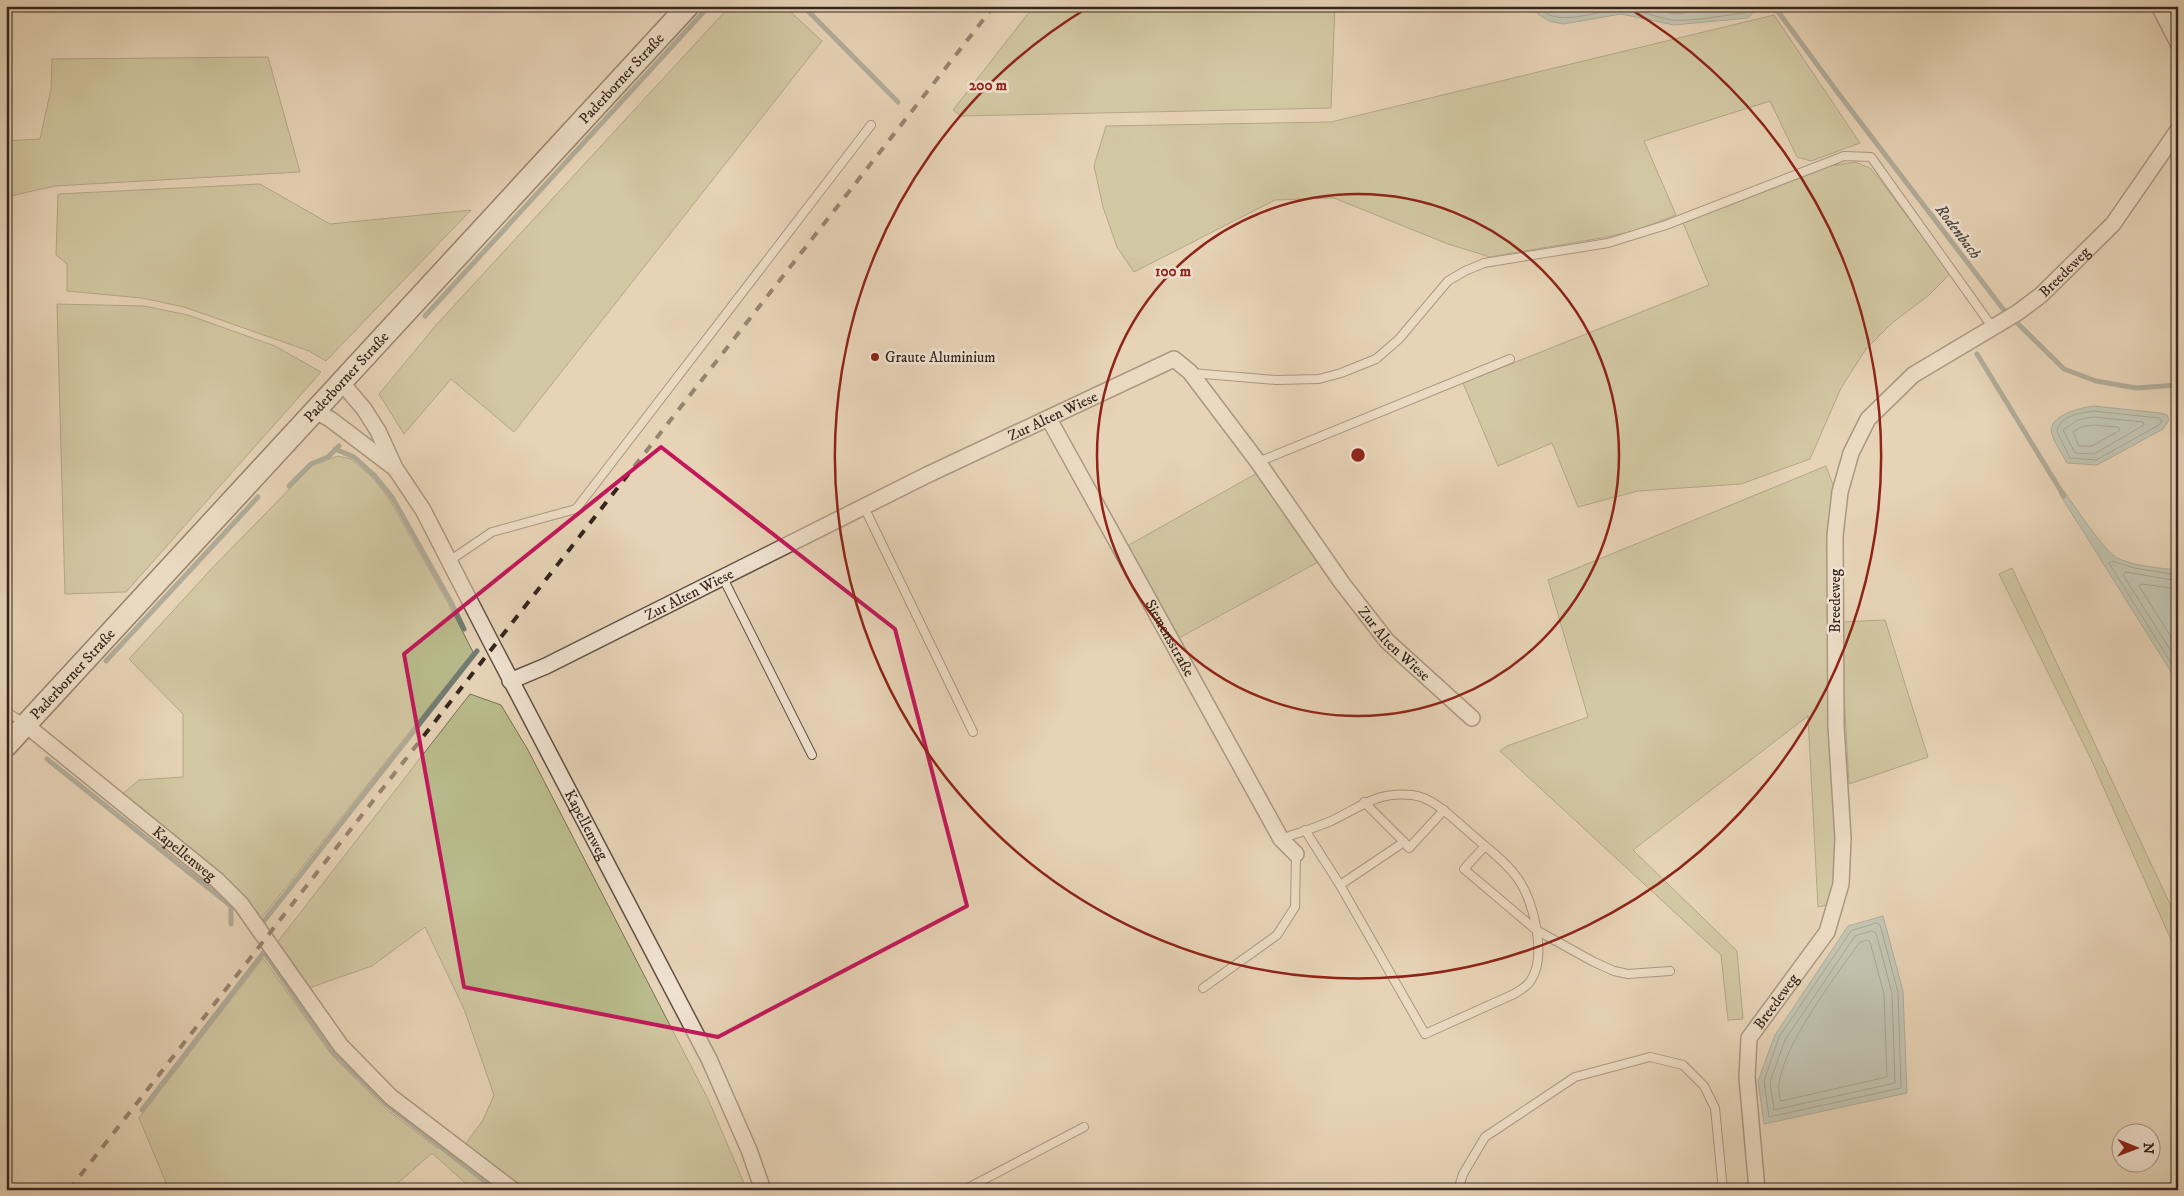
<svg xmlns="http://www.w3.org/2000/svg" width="2184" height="1196" viewBox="0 0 2184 1196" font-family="'IM FELL DW Pica',serif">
<rect width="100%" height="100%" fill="#e7d3b7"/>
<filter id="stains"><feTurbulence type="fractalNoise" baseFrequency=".004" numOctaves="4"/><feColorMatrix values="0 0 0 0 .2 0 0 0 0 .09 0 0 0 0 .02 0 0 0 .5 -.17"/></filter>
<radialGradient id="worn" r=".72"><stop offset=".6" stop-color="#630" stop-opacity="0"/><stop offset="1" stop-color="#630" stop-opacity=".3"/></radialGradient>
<g fill="#b9bb8c" stroke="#777054">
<path d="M730,6H784L822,41L514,432L451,379L404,434L379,394L437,324Z"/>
<path d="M1034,6H1335L1331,108L961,116L953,110Z"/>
<path d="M1774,15L1860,143L1811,161L1797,157L1770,101L1644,141L1676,215L1634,231L1607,237L1490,257L1448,244L1334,198L1275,200L1134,272L1117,247L1103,207L1094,166L1106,126L1331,122Z"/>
<path d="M268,57L300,172L55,186L6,197V141L40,139L51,89L52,59Z"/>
<path d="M1855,162L1870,168L1881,181L1950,274L1929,295L1892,323L1866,349L1841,388L1810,459L1741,484L1638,491L1578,507L1552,443L1498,466L1463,383L1709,285L1683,223L1830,166Z"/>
<path d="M260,184L330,224L471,210L326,361L309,351L184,307L142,298L67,291V264L56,255L58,194Z"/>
<path d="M57,304L144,306L188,315L275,346L321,372L126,592L65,594Z"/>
<path d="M338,456L351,459L371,476L388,497L447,601L473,652L260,920L121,795L139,780L183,777V714L129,659L215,565L313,465Z"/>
<path d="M1826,466L1833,485L1827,534L1828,721L1835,837V884L1831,904L1818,907L1808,716L1633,850L1737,951L1743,1019L1728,1020L1721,955L1500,751L1507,746L1588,717L1548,580Z"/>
<path d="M1259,472L1320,561L1179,638L1127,546Z"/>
<path d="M2012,568L2178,921V950L2176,951L2091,759L1999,574Z"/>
<path d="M1885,620L1928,757L1849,784L1840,622Z"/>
<path d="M470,694L501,705L528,750L708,1099L747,1190H473L432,1153L390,1190H169L139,1118L263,958L331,1054L386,1109L437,1148L465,1145L483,1120L494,1095L464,1009L425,927L372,966L306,989L276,944Z"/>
</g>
<g fill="#97b7b0" stroke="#707d75">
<path d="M1536,6H1758V7L1748,18L1674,25L1621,14L1563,24L1549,21L1538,14Z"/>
<path d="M2093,406L2160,413L2167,415L2169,420L2163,429L2097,465L2067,463C2062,454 2055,444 2052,434C2046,416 2080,408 2093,406Z"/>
<path d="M2064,491C2072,503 2106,553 2117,558C2135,566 2158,568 2178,570V683L2059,493Z"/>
<path d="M1883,916L1903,991L1907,1093L1764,1124L1758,1081L1775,1035L1848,926Z"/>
</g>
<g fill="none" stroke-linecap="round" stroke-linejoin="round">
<g stroke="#666e66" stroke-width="1">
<path d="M1541,6C1548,30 1602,10 1620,9C1637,9 1655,17 1672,20C1689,22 1726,15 1745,13L1752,6"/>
<path d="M1548,6C1562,18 1584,9 1600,6"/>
<path d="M1638,6L1675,14L1743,6"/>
<path d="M2093,411L2159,418L2162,421L2159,425L2096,460L2070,458L2057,432C2058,416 2080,413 2093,411Z"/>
<path d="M2093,417L2143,422L2144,425L2094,454L2075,453L2063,430L2078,420Z"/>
<path d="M2093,425L2118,427L2120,430L2092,446H2079L2073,432L2081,427Z"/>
<path d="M2178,575L2134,568L2112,561L2109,563L2178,674"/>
<path d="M2178,581L2126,572L2123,575L2178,662"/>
<path d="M2178,589L2142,584L2139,586L2178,648"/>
<path d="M1877,923L1880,925L1898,992L1901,1088L1769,1117L1764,1081L1779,1037L1851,931Z"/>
<path d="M1872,931L1876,933L1892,993L1895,1083L1774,1110L1770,1082L1785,1040L1855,936Z"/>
<path d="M1867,940L1870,942L1884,994L1887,1077L1781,1101C1765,1066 1838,974 1859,943Z"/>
</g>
<g stroke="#707d75" stroke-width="5">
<path d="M803,6L898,102"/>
<path d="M1774,6L1838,93L2003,309L2064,369L2096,381L2136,388L2178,385"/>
<path d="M425,316L709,6"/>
<path d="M1977,354L2064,496"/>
<path d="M335,449L354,457L374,475L392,497L451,602L464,629"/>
<path d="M289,486L311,464L328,457L339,446"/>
<path d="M106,661L258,497"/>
<path d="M47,759L231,906V924"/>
<path d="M264,921L477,651"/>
<path d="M142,1110L264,952L332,1051L386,1104L496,1190"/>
</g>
<g stroke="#625044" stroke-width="10">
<g id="lane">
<path d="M1192,373L1276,380L1319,379L1341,373L1376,359L1399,339L1448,281L1465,271L1484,263L1608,243L1666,225L1844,156L1871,157L1993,328"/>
<path d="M1258,462L1510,359"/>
<path d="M864,507L973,732"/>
<path d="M449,561L492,532L576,509L871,125"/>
<path d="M723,578L812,755"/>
<path d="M6,714H10L24,723"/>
<path d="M1305,830L1340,885"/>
<path d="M1281,839C1298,833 1315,828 1331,821C1361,807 1377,791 1412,795C1435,798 1452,818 1469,832C1485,847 1505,860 1518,879C1534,901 1547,956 1531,980C1527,987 1520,990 1514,994L1425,1034L1340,885L1404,842L1364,802"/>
<path d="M1404,842L1409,848L1444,810"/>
<path d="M1485,846L1464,869L1536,930L1594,962L1614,971L1628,974L1670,971"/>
<path d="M1203,988L1277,935L1295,907L1296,854"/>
<path d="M964,1190L1084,1127"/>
<path d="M1458,1190L1463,1174L1485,1137L1575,1077L1650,1057L1683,1065L1704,1086L1715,1108L1723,1190"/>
</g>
</g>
<g stroke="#625044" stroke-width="18">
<g id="street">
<path d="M2159,6L2178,43"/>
<path id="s1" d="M342,383L364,409L378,431L395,468L423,510L493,646L709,1059L749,1150L763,1190"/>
<path d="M315,411L330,419L392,466"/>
<path id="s2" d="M1049,419L1281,839L1296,854"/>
<path id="s3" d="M510,681L546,666L927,475L1174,359L1190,372L1258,462L1342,583L1387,641L1472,718"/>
<path id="s4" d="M26,725L217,880L241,904L341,1046L391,1097L513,1190"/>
<path id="s5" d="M1757,1190L1747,1077L1749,1038L1827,932L1841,884L1843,838L1836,726L1835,536L1840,492L1851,453L1868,419L1913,375L2017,313L2041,295L2113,224L2178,130"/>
</g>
</g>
<g stroke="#35251d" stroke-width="24">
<g id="secondary">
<path id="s6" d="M6,746L688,6"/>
</g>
</g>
<use href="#lane" stroke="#efe2d0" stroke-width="8"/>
<use href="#street" stroke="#efe2d0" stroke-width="15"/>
<use href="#secondary" stroke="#efe2d0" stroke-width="21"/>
<path stroke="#35251d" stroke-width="4" stroke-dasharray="9 9" stroke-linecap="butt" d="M69,1190L994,6"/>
</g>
<path d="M0 0H2184V1196H0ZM661,447L895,629L967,906L718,1037L464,987L404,654Z" fill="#e7d3b7" fill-opacity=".55" fill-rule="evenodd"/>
<path fill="none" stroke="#c2185b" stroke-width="4" stroke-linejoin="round" d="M661,447L895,629L967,906L718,1037L464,987L404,654Z"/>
<g fill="none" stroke="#8f2418" stroke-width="2.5">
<circle cx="1358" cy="455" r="261"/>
<path d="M1627 7A523 523 0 1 1 1089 7"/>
</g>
<circle fill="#8f2418" stroke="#efe2d0" stroke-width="2" cx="875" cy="357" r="5"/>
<g text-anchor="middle" stroke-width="5" stroke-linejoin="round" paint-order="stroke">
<g font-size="15" fill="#35251d" stroke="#efe2d0">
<text dy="5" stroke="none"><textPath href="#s6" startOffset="908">Paderborner Straße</textPath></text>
<text dy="5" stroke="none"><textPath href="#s5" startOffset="1052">Breedeweg</textPath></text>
<text dy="5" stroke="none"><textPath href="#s6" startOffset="502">Paderborner Straße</textPath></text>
<text dy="5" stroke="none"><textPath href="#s3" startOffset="604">Zur Alten Wiese</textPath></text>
<text dy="5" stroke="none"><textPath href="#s3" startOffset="199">Zur Alten Wiese</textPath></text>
<text transform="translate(1835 601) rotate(-90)" y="5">Breedeweg</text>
<text dy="5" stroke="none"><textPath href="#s2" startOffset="250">Siemensstraße</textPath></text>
<text dy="5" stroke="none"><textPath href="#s3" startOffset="1099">Zur Alten Wiese</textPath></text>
<text dy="5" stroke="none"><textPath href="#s6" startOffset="98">Paderborner Straße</textPath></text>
<text dy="5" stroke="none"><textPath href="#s1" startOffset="506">Kapellenweg</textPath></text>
<text dy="5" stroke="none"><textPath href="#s4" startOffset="204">Kapellenweg</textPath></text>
<text dy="5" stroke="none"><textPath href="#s5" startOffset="198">Breedeweg</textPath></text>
</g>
<g font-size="15" fill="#35251d" stroke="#efe2d0" text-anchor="start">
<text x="885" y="362">Graute Aluminium</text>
</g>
<g font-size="16" font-style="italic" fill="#4e4a42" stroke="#efe2d0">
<text transform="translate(1959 231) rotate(53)" y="6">Rodenbach</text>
</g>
</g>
<circle cx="1358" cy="455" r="8" fill="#8f2418" stroke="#efe2d0" stroke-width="2.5"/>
<g font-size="15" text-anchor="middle" font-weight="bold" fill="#8f2418" stroke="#efe2d0" stroke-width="5" stroke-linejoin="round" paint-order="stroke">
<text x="988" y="90">200 m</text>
<text x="1173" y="276">100 m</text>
</g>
<rect width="2184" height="1196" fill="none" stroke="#e7d3b7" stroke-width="25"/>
<rect x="8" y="8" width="2169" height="1181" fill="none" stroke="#35251d" stroke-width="2.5"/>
<rect x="12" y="12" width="2159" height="1171" fill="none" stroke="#35251d"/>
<g transform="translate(2136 1148) rotate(91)"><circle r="24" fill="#efe2d0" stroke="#a59688"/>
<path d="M0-4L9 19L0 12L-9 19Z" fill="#8f2418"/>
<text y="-8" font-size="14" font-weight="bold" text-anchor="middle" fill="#35251d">N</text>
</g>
<rect width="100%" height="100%" filter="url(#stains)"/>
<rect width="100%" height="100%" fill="url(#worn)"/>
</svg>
